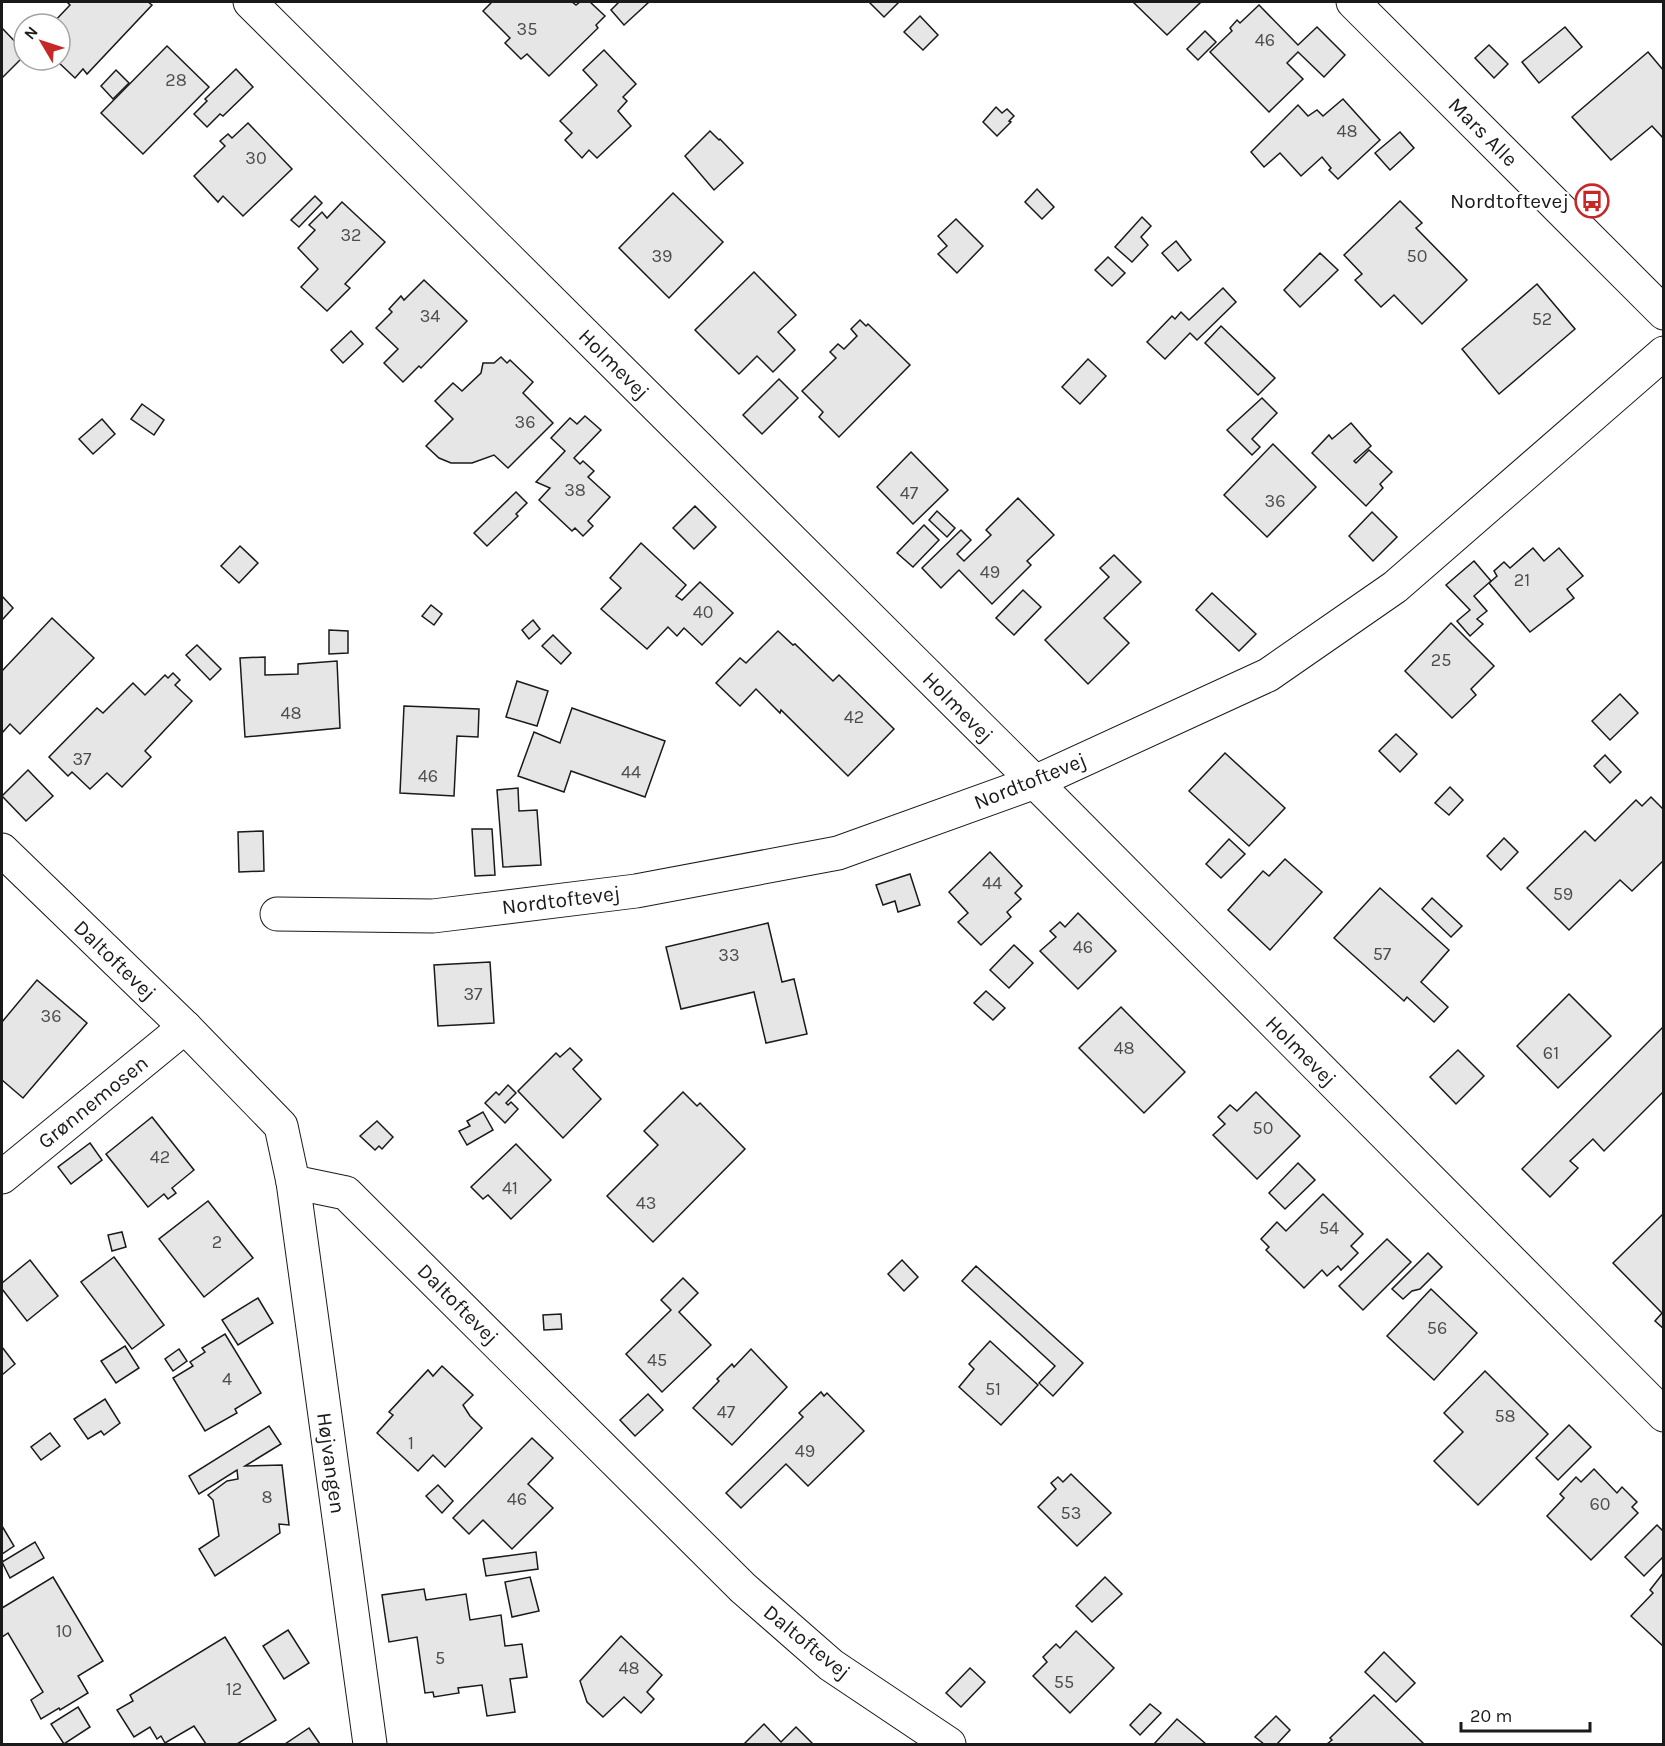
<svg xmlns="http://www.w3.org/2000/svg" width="1665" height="1746" viewBox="0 0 1665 1746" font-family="Karla,sans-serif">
<rect width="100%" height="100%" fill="#fff"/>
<g fill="#e6e6e6" stroke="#1a1a1a" stroke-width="1.5">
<path d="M67,2H148L152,5L87,74L83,69L75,78L56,60H60V24H52L70,5Z"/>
<path d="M492,2H572L576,5L580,2H590L605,16L596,25L598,28L549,76L527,54L521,59L505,43L510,38L483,11Z"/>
<path d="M619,2H649L624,25L611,10Z"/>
<path d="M869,2H899L884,17Z"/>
<path d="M1133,2H1201L1167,35Z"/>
<path d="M1259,5L1298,45L1317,27L1345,55L1324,77L1298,52L1287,63L1303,79L1269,112L1210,52L1232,31L1230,28L1237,20L1240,23Z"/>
<path d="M920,16L938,35L923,50L904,32Z"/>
<path d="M1565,27L1582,47L1539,83L1522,62Z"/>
<path d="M2,28L24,51V56L2,78Z"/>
<path d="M1205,31L1216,42L1198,60L1187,49Z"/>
<path d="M1489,45L1508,64L1494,78L1475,58Z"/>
<path d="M167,46L209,87L143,154L101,113Z"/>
<path d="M604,50L636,84L623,97L627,101L618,111L631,126L597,158L589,150L582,158L565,140L572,133L560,121L597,85L583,70Z"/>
<path d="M1648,52L1664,71V139L1652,126L1611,160L1572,117Z"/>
<path d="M236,69L253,87L223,116L220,114L207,127L194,114L207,101L205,99Z"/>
<path d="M116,70L129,83L113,99L101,86Z"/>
<path d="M1343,99L1380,140L1338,179L1329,170L1331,168L1322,157L1301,176L1280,153L1264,167L1251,152L1298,105L1308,116L1317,110L1323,116Z"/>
<path d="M996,107L1002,113L1007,109L1014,116L1009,121L1011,122L997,136L983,122Z"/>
<path d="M248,123L292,169L243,216L223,196L218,202L194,176L225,146L220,141L228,134L232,138Z"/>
<path d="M710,131L719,140L720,139L743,163L714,190L685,156Z"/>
<path d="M1400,132L1414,148L1390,170L1375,153Z"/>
<path d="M1037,189L1054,207L1042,219L1025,202Z"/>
<path d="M673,193L723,242L669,298L619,248Z"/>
<path d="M315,196L322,203L299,227L291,220Z"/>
<path d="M1400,201L1422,223L1416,228L1467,280L1422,324L1394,295L1381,307L1355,280L1362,274L1344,255Z"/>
<path d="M342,202L385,242L345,284L350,288L327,311L301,287L318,269L298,248L315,230L309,225L322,212L327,218Z"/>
<path d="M1142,217L1151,226L1141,237L1148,245L1132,262L1115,247Z"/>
<path d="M956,219L983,246L957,273L938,254L947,246L938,236Z"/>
<path d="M1176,241L1191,260L1178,271L1162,253Z"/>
<path d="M1320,253L1338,270L1300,307L1284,290Z"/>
<path d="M1108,257L1125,273L1112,286L1095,270Z"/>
<path d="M754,272L796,315L778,332L795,350L773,372L757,356L739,374L695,330Z"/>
<path d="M424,280L467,321L421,368L419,366L403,382L384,363L398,349L376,328L392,312L389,309L401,296L404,300Z"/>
<path d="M1537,284L1575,329L1499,394L1462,349Z"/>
<path d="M1223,288L1236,302L1197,340L1190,333L1165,359L1147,342L1172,316L1175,319L1181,312L1189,320Z"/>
<path d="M860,320L866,326L868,324L910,365L839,437L819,417L823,412L802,391L836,358L830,352L838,344L844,349L857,336L851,329Z"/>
<path d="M1221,326L1275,378L1258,395L1205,343Z"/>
<path d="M351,331L363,344L343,363L331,350Z"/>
<path d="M501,357L507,363L510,360L533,382L523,393L553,423L508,468L494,455L472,463H451L439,458L426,446L453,419L435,401L453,383L462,391L481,373L483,363H494Z"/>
<path d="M1088,359L1106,376L1080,404L1062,387Z"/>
<path d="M779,379L798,398L762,434L743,415Z"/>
<path d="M1262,398L1277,413L1252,439L1260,447L1252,455L1227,430Z"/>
<path d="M142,404L164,420L154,435L131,419Z"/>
<path d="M585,416L601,430L574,458L580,464L583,461L594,471L588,477L610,497L588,521L593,526L583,536L575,528L572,531L539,500L550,488L536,482L565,451L551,438L570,418L577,424Z"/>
<path d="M102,419L115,434L93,454L79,439Z"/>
<path d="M1351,423L1371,446L1354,461L1356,463L1369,450L1392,472L1380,484L1383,488L1366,506L1312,453L1329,435L1332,439Z"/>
<path d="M1273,444L1316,487L1267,537L1224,495Z"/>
<path d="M911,452L948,490L913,524L877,487Z"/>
<path d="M516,492L527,503L516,514L518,516L487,546L474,533Z"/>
<path d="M1018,498L1054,535L1027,561L1031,565L992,604L959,570L941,588L922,568L961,530L971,540L957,554L964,561L991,535L986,530Z"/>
<path d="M695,506L716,527L694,549L673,528Z"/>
<path d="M937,511L955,528L947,537L929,520Z"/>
<path d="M1372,512L1397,537L1373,561L1349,536Z"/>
<path d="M924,525L939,540L913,567L897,553Z"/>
<path d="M641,543L686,585L676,596L682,600L700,582L733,613L702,645L684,628L677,636L668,627L647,649L601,609L621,588L610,578Z"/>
<path d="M240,546L258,563L239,583L221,566Z"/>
<path d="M1533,548L1544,561L1559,548L1583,576L1567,589L1574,598L1530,632L1489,583L1497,576L1494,571L1504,562L1510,568Z"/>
<path d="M1114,555L1141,582L1104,618L1129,643L1088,684L1045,640L1109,577L1100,568Z"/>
<path d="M1474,561L1491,581L1474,596L1487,611L1477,619L1483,624L1470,636L1457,621L1470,610L1446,585Z"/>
<path d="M1023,590L1041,607L1014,635L996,618Z"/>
<path d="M1212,593L1256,634L1239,651L1196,610Z"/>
<path d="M2,596L13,608L2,620Z"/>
<path d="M431,605L442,614L434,625L422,616Z"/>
<path d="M52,618L94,658L20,734L10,724L2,733V671Z"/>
<path d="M533,620L540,629L529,639L522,630Z"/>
<path d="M1451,623L1494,666L1471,689L1476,695L1452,718L1405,671Z"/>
<path d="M329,630L348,631V653L329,654Z"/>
<path d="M778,631L793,645L795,644L833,681L839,675L894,729L848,776L781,710L780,713L756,689L740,706L716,683L740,658L746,663Z"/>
<path d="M553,635L571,653L561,664L542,646Z"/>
<path d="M197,645L221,669L210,680L186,655Z"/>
<path d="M265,657V675L298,674V664L337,661L340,728L245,737L240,658Z"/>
<path d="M173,673L180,680L175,685L192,701L145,751L151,757L122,787L107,773L90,789L72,772L68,776L49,757L97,708L103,713L133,683L145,695L165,675L168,678Z"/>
<path d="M517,681L548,691L537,726L506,717Z"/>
<path d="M1620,694L1638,713L1610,740L1592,721Z"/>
<path d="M404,706L479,709L478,737L457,736L454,796L400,793Z"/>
<path d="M572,708L665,741L645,797L571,771L564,792L518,776L534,732L560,743Z"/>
<path d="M1396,734L1417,754L1400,772L1379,751Z"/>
<path d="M1225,753L1285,808L1249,846L1189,791Z"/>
<path d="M1605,755L1621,772L1610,783L1594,766Z"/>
<path d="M28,770L53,796L26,821L2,796Z"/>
<path d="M1450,787L1463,800L1449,815L1435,803Z"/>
<path d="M518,788L519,811L537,810L541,865L503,867L497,790Z"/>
<path d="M1651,797L1664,810V860L1632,891L1620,880L1569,930L1527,888L1585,831L1595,841L1636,800L1642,806Z"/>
<path d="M472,829H492L495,875L475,876Z"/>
<path d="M263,831L264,871L239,872L238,832Z"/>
<path d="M1504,838L1518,852L1501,870L1487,856Z"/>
<path d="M1229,839L1245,854L1221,878L1206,864Z"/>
<path d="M990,852L1022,886L1015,893L1021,899L1007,912L1011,917L981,945L958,922L968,913L949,892Z"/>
<path d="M1285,859L1322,892L1270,950L1228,910L1263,871L1269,876Z"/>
<path d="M910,874L920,905L898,912L895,901L883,905L876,885Z"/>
<path d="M1380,888L1449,950L1421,982L1448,1007L1434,1022L1407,997L1404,1001L1334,938Z"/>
<path d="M1432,898L1462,926L1451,937L1422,909Z"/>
<path d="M1078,913L1116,951L1078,989L1040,951L1056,937L1050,931L1060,922L1065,927Z"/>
<path d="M768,923L782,982L794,979L807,1034L766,1043L754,992L681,1009L666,947Z"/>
<path d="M1014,945L1033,963L1009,988L990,970Z"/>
<path d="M490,962L494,1023L438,1026L434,965Z"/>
<path d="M37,980L87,1023L23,1098L2,1080V1022Z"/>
<path d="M986,991L1005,1008L993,1020L974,1003Z"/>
<path d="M1569,994L1611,1036L1558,1088L1517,1046Z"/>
<path d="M1121,1007L1185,1072L1144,1113L1079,1048Z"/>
<path d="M1664,1026V1091L1604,1151L1593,1139L1570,1161L1578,1168L1550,1197L1522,1169Z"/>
<path d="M570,1048L582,1060L573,1069L601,1099L563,1138L518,1091L556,1053L560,1057Z"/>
<path d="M1458,1050L1484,1076L1456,1104L1430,1077Z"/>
<path d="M508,1085L516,1093L506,1103L508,1105L511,1102L518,1109L505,1123L485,1103L496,1092L499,1095Z"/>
<path d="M683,1092L697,1106L700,1103L745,1149L653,1242L607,1196L658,1145L644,1131Z"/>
<path d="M1256,1092L1300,1136L1257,1179L1213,1135L1225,1124L1218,1117L1230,1105L1237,1111Z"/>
<path d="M483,1112L493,1130L467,1145L459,1131L470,1126L467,1121Z"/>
<path d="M152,1117L194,1170L172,1188L176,1193L168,1199L164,1194L148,1207L106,1154Z"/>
<path d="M377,1121L393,1137L382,1149L379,1146L375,1150L360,1136Z"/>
<path d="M90,1143L102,1160L71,1184L58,1167Z"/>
<path d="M516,1144L551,1180L511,1219L488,1195L483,1199L471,1187Z"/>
<path d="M1298,1163L1315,1180L1285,1209L1269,1193Z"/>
<path d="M1323,1194L1363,1234L1351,1246L1358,1253L1341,1270L1338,1266L1327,1276L1322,1270L1304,1288L1266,1250L1269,1247L1261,1239L1277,1222L1286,1231Z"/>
<path d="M208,1201L253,1258L204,1297L159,1239Z"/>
<path d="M1664,1213V1329L1655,1321L1662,1313L1613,1263Z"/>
<path d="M122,1232L126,1247L112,1251L108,1235Z"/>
<path d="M1387,1239L1411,1262L1363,1310L1339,1286Z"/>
<path d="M1428,1253L1442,1267L1420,1289L1412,1291L1403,1299L1392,1289Z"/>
<path d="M114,1257L164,1325L132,1349L81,1282Z"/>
<path d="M30,1260L58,1296L27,1321L2,1289V1283Z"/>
<path d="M902,1260L918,1277L904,1291L888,1274Z"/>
<path d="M976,1266L1083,1363L1053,1396L1039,1383L1055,1366L962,1281Z"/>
<path d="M683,1278L698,1293L679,1312L711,1345L662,1392L626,1354L671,1310L661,1300Z"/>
<path d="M1431,1289L1477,1333L1434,1380L1387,1336Z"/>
<path d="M258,1298L273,1323L238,1345L222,1320Z"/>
<path d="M561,1314L562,1329L544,1330L543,1315Z"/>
<path d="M225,1334L261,1393L235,1409L237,1413L205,1431L173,1378L193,1366L190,1362L205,1352L202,1348Z"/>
<path d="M990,1341L1038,1385L1001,1425L959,1387L974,1369L969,1364Z"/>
<path d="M125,1346L139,1368L116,1383L101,1361Z"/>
<path d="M2,1347L15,1364L2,1375Z"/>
<path d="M179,1349L187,1361L173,1371L165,1359Z"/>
<path d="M751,1349L787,1387L732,1445L693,1408L719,1381L717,1379L732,1364L734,1367Z"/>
<path d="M442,1366L473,1395L463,1405L470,1416L482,1428L445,1467L433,1455L418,1471L377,1433L393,1415L389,1412L428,1370L433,1376Z"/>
<path d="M1485,1371L1548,1434L1478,1505L1434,1461L1463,1432L1444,1413Z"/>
<path d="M821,1392L824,1396L827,1393L864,1431L808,1486L786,1464L741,1508L726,1493L803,1417L799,1413Z"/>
<path d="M648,1394L663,1410L635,1436L620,1420Z"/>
<path d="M105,1399L120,1423L104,1435L101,1431L88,1439L74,1419Z"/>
<path d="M1569,1425L1591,1447L1558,1480L1536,1458Z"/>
<path d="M269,1426L281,1444L245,1466L282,1465L289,1525L279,1524L280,1533L215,1576L199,1549L219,1536L213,1500L208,1495L227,1481L238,1479L237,1470L199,1494L189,1476Z"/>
<path d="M50,1433L60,1446L41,1460L31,1447Z"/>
<path d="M532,1438L553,1458L528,1484L553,1508L512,1549L483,1520L469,1534L453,1518Z"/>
<path d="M1594,1469L1617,1493L1622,1487L1637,1502L1632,1507L1638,1513L1591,1560L1547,1516L1564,1498L1560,1494L1576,1477L1581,1482Z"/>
<path d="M1071,1474L1111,1513L1077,1546L1038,1507L1056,1489L1051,1483L1058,1477L1063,1482Z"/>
<path d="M438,1485L453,1501L442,1513L426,1496Z"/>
<path d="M1657,1525L1664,1532V1556L1644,1576L1625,1557Z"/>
<path d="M2,1526L14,1546L2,1554Z"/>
<path d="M35,1542L44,1558L10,1578L2,1562Z"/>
<path d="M536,1552L538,1569L486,1576L483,1559Z"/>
<path d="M1664,1572V1647L1631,1616L1653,1593L1650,1590Z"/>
<path d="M53,1577L103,1661L78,1676L88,1693L60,1710L59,1708L41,1719L31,1700L43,1692L8,1633L2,1637V1608Z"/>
<path d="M530,1577L539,1611L512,1617L505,1582Z"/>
<path d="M1105,1577L1122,1594L1092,1622L1076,1606Z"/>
<path d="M424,1589L426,1600L466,1594L470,1620L501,1615L505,1646L522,1644L527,1677L510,1679L515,1712L487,1716L482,1685L458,1688L459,1693L434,1697L433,1692L425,1693L417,1637L389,1642L382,1595Z"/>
<path d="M288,1630L309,1663L284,1679L263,1646Z"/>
<path d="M1076,1631L1114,1668L1070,1713L1033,1676L1047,1662L1043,1657L1056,1644L1060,1648Z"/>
<path d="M621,1636L662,1675L647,1692L654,1699L641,1713L624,1697L603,1717L587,1702L580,1681Z"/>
<path d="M225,1637L276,1720L237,1744H206L194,1726L165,1743L161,1736L157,1739L150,1727L134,1737L117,1710L133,1701L130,1695Z"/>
<path d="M1384,1652L1415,1683L1396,1702L1365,1672Z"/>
<path d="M970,1668L985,1682L961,1707L946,1693Z"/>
<path d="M1374,1695L1424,1744H1327L1332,1740L1330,1738Z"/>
<path d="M1150,1704L1161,1713L1140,1735L1130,1725Z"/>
<path d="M78,1707L90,1727L64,1744L51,1724Z"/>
<path d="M1276,1716L1290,1730L1277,1744H1264L1255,1737Z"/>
<path d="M1177,1719L1206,1744H1154Z"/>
<path d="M764,1724L781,1742L796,1727L813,1744H744Z"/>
<path d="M309,1728L320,1744H285Z"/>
</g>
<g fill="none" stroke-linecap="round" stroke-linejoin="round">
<g stroke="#1a1a1a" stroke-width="35">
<g id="street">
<path d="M250,2L1035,782L1664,1415"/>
<path d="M1353,2L1664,313"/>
<path d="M2,850L185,1027L281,1126L293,1182L346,1193L743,1588L831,1665L949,1744"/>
<path d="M277,914L433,916L636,891L838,853L1035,782L1268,675L1395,587L1664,353"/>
<path d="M2,1177L185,1027"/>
<path d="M293,1182L370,1744"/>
</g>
</g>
<use href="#street" stroke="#fff" stroke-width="33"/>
</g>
<defs>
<g id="bus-ring" transform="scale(1.725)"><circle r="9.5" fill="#fff" stroke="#c62828" stroke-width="1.5"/><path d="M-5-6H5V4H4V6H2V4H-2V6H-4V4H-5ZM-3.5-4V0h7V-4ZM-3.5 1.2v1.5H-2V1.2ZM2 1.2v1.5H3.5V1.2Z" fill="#c62828"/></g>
</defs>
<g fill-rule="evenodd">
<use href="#bus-ring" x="1592" y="201"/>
</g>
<g text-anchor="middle" stroke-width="4.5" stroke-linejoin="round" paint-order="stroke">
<g font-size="18" fill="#4d4d4d">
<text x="527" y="35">35</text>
<text x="1265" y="46">46</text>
<text x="176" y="86">28</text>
<text x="1347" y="137">48</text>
<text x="256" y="164">30</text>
<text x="351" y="241">32</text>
<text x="662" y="262">39</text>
<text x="1417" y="262">50</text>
<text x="430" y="322">34</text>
<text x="1542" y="325">52</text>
<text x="525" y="428">36</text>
<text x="575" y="496">38</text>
<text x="909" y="499">47</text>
<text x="1275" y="507">36</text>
<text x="990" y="578">49</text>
<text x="1522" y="586">21</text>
<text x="703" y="618">40</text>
<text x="1441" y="666">25</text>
<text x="291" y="719">48</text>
<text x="854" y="723">42</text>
<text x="82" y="765">37</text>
<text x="631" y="778">44</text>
<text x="428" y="782">46</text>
<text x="992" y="889">44</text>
<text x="1563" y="900">59</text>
<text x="1083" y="953">46</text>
<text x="1382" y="960">57</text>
<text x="729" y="961">33</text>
<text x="473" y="1000">37</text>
<text x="51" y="1022">36</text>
<text x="1124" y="1054">48</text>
<text x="1551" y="1059">61</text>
<text x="1263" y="1134">50</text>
<text x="160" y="1163">42</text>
<text x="510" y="1194">41</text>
<text x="646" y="1209">43</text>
<text x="1329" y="1234">54</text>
<text x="217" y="1248">2</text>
<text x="1437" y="1334">56</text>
<text x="657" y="1366">45</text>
<text x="227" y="1385">4</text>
<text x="993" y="1395">51</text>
<text x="726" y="1418">47</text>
<text x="1505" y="1422">58</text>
<text x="411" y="1449">1</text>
<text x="805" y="1457">49</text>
<text x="267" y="1503">8</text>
<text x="517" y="1505">46</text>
<text x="1600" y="1510">60</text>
<text x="1071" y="1519">53</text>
<text x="64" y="1637">10</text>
<text x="440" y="1664">5</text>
<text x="629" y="1674">48</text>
<text x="1064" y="1688">55</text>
<text x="234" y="1695">12</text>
</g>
<g font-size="21" fill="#1a1a1a" stroke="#fff">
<text transform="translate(1483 132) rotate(45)" y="7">Mars Alle</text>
<text transform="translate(614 364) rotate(45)" y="7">Holmevej</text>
<text transform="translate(958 707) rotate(45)" y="7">Holmevej</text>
<text transform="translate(1030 781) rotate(-22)" y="7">Nordtoftevej</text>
<text transform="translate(561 900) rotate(-7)" y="7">Nordtoftevej</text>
<text transform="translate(115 960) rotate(44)" y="7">Daltoftevej</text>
<text transform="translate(1301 1051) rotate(45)" y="7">Holmevej</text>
<text transform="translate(93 1102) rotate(-39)" y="7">Grønnemosen</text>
<text transform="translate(458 1304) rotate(45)" y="7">Daltoftevej</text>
<text transform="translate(331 1463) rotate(82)" y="7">Højvangen</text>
<text transform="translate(807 1642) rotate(39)" y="7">Daltoftevej</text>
</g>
<g font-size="21" fill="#1a1a1a" stroke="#fff" text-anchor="end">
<text x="1569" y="208">Nordtoftevej</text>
</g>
</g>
<rect width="1665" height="1746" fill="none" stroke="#1a1a1a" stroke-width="6"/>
<g transform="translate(42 42) rotate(309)"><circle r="28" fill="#ffffff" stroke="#a3a3a3" stroke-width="1.5"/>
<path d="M0-4.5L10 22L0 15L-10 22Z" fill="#c62828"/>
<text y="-9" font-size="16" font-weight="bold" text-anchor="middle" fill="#1a1a1a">N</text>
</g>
<path d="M1461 1722v9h129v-9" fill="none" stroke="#1a1a1a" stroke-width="3"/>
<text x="1470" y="1722" font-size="18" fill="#1a1a1a" stroke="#ffffff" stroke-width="4.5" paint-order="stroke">20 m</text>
</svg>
